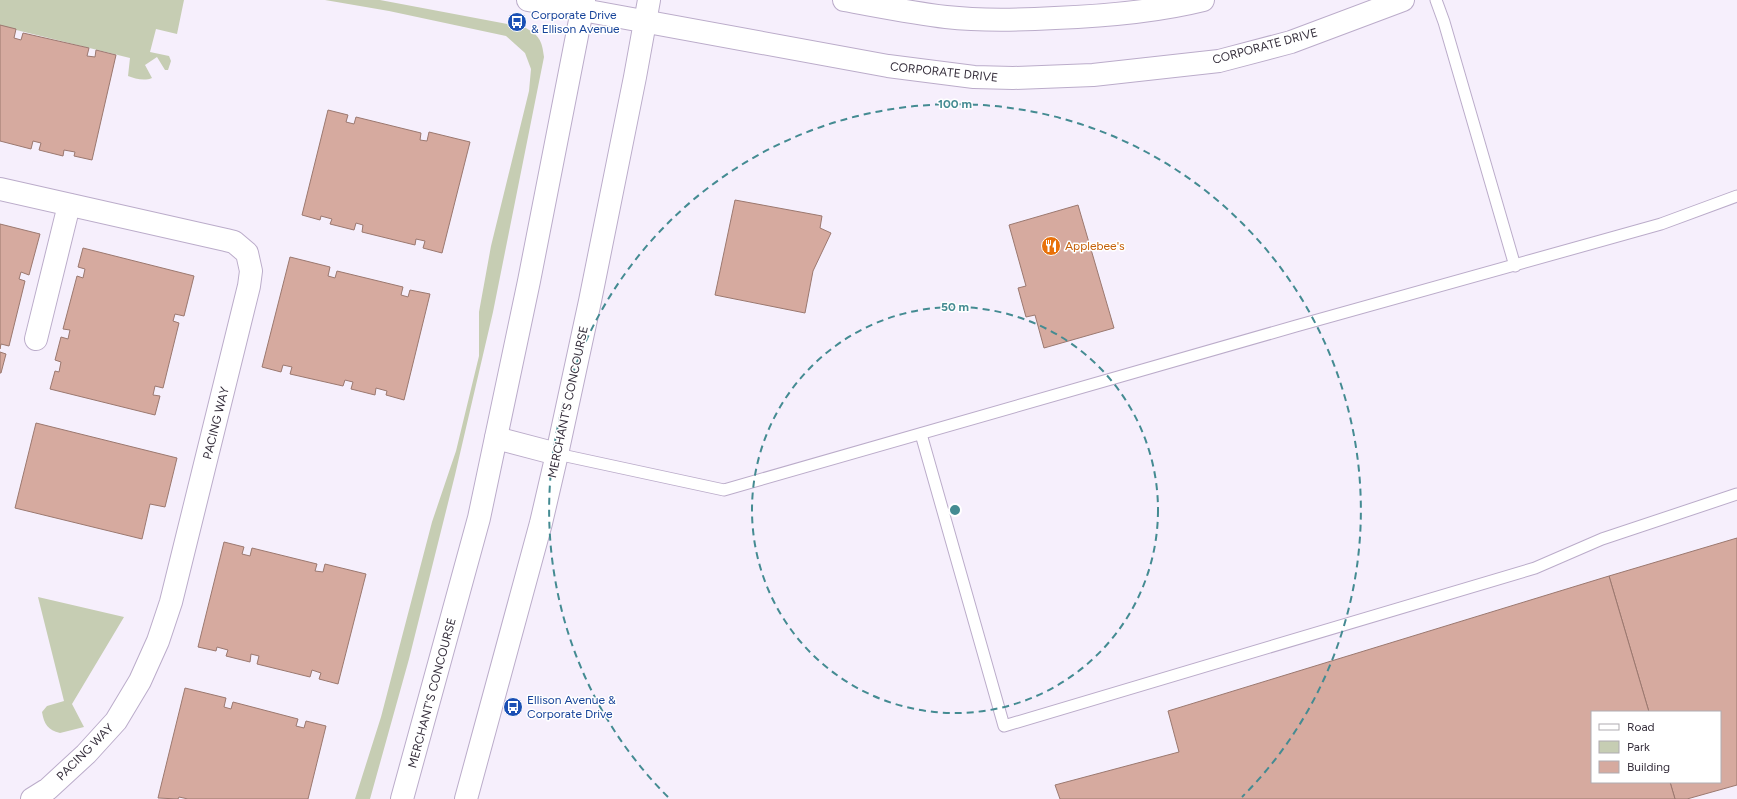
<svg xmlns="http://www.w3.org/2000/svg" width="1737" height="799" viewBox="0 0 1737 799" font-family="Figtree,sans-serif">
<rect width="100%" height="100%" fill="#f6effc"/>
<g fill="#c6cdb3">
<path d="M0,0H184L177,34L156,29L150,52L169,56L171,61L168,70H165L157,57L145,65L152,78C145,81 135,79 128,76L130,58L0,26Z"/>
<path d="M325,0H380L524,27C539,35 542,40 544,57L493,312L455,475L409,659L370,799H355L381,717L432,522L456,451L479,356V312L491,246L529,91L531,69L525,53L506,36L389,11Z"/>
<path d="M38,597L124,617L72,704L84,727L60,733C48,730 44,724 42,712L47,706L64,701Z"/>
</g>
<g fill="#d6aa9f" stroke="#9b786f">
<path d="M0,25L16,29L14,38L21,40L23,33L89,48L87,56L95,57L96,50L116,55L92,160L74,156L75,152L64,150L63,156L39,150L41,143L33,141L31,149L0,141Z"/>
<path d="M328,110L348,115L346,122L354,124L356,117L421,133L420,140L427,141L429,132L470,142L442,253L423,248L425,241L416,239L415,245L362,232L363,225L356,223L354,230L330,224L332,219L321,216L320,220L302,215Z"/>
<path d="M735,200L822,216L820,228L831,233L813,271L805,313L715,295Z"/>
<path d="M1078,205L1114,328L1044,348L1035,315L1026,317L1018,288L1026,286L1009,225Z"/>
<path d="M0,224L40,234L29,275L21,272L19,279L25,281L9,346L1,344L0,349Z"/>
<path d="M83,248L194,276L184,316L175,314L173,321L179,323L163,388L155,386L153,395L160,396L155,415L50,389L55,371L59,372L61,362L55,360L61,337L68,339L70,330L63,329L77,276L83,278L85,269L78,267Z"/>
<path d="M290,257L330,267L328,276L335,278L337,271L403,287L401,295L408,297L410,290L430,294L404,400L386,395L387,391L376,388L375,395L351,389L353,382L345,380L343,386L290,374L292,367L283,365L281,372L262,367Z"/>
<path d="M0,352L6,354L1,373H0Z"/>
<path d="M36,423L177,458L165,507L150,504L142,539L15,508Z"/>
<path d="M1737,538V785L1687,799H1675L1670,782H1720V712H1649L1609,576Z"/>
<path d="M224,542L244,547L242,554L250,556L252,548L317,564L315,571L323,572L325,564L366,574L338,684L319,679L321,673L312,670L310,677L257,664L259,656L251,654L250,662L226,656L228,650L217,647L216,651L198,647Z"/>
<path d="M1609,576L1649,712H1592V782H1670L1675,799H1060L1055,785L1179,752L1168,711Z"/>
<path d="M185,688L226,698L224,707L231,709L233,702L298,719L296,726L304,728L306,721L326,726L308,799H188L179,797L178,799L158,798Z"/>
</g>
<g fill="none" stroke-linecap="round" stroke-linejoin="round">
<g stroke="#bbacca" stroke-width="13">
<g id="service">
<path d="M1436,0L1444,22L1515,266"/>
<path d="M921,434L1004,726L1535,568L1602,539L1737,494"/>
<path d="M557,454L724,490L1296,326L1661,224L1737,196"/>
</g>
</g>
<g stroke="#bbacca" stroke-width="24">
<g id="minor">
<path d="M0,189L226,240L234,242L247,253L251,271L249,286L171,602L158,641L140,681L116,721L86,754L48,789L32,799"/>
<path d="M36,339L69,205"/>
</g>
</g>
<g stroke="#bbacca" stroke-width="24">
<g id="tertiary">
<path d="M496,438L557,454"/>
<path d="M402,799L479,518L529,281L584,0"/>
<path d="M466,799L541,523L557,454L590,301L635,77L649,0"/>
</g>
</g>
<g stroke="#bbacca" stroke-width="24">
<g id="secondary">
<path d="M528,0L888,66L974,77L1013,78L1093,75L1219,61L1291,42L1403,0"/>
<path d="M844,0C878,6 912,13 946,17C982,21 1019,20 1055,18C1105,16 1155,12 1203,0"/>
</g>
</g>
<use href="#service" stroke="#fff" stroke-width="11"/>
<use href="#minor" stroke="#fff" stroke-width="22"/>
<use href="#tertiary" stroke="#fff" stroke-width="22"/>
<use href="#secondary" stroke="#fff" stroke-width="22"/>
</g>
<g fill="none" stroke="#448b92" stroke-width="2" stroke-dasharray="7 5">
<circle cx="955" cy="510" r="203"/>
<path d="M668 797A406 406 0 1 1 1242 797"/>
</g>
<defs>
<g id="bus-disc" transform="scale(1)"><circle r="9.5" fill="#1a4fb4" stroke="#fff"/><path d="M-5-6H5V4H4V6H2V4H-2V6H-4V4H-5ZM-3.5-4V0h7V-4ZM-3.5 1.2v1.5H-2V1.2ZM2 1.2v1.5H3.5V1.2Z" fill="#fff"/></g>
<g id="restaurant-disc" transform="scale(1)"><circle r="9.5" fill="#e8710a" stroke="#fff"/><path d="M-5-6h1v4h1v-4h1v4h1v-4h1v5L-1.5 .5V6h-2V.5L-5-1ZM5-6V6H3V1.5H1.5Q1.5-4 5-6Z" fill="#fff"/></g>
</defs>
<g fill-rule="evenodd">
<use href="#bus-disc" x="517" y="22"/>
<use href="#restaurant-disc" x="1051" y="246"/>
<use href="#bus-disc" x="513" y="707"/>
</g>
<g text-anchor="middle" stroke-width="3" stroke-linejoin="round" paint-order="stroke">
<g font-size="12" fill="#164399" stroke="#fff" text-anchor="start">
<text x="531" y="19">Corporate Drive<tspan x="531" dy="14">&amp; Ellison Avenue</tspan></text>
<text x="527" y="704">Ellison Avenue &amp;<tspan x="527" dy="14">Corporate Drive</tspan></text>
</g>
<g font-size="12" fill="#362f3c" stroke="#fff">
<text transform="translate(1265 46) rotate(-15)" y="4">CORPORATE DRIVE</text>
<text transform="translate(944 72) rotate(6)" y="4">CORPORATE DRIVE</text>
<text transform="translate(568 402) rotate(-78)" y="4">MERCHANT'S CONCOURSE</text>
<text transform="translate(216 423) rotate(-76)" y="4">PACING WAY</text>
<text transform="translate(432 693) rotate(-75)" y="4">MERCHANT'S CONCOURSE</text>
<text transform="translate(85 752) rotate(-45)" y="4">PACING WAY</text>
</g>
<g font-size="12" fill="#c56008" stroke="#fff" text-anchor="start">
<text x="1065" y="250">Applebee's</text>
</g>
</g>
<circle cx="955" cy="510" r="6" fill="#448b92" stroke="#fff" stroke-width="2"/>
<g font-size="12" text-anchor="middle" font-weight="bold" fill="#448b92" stroke="#fff" stroke-width="3" stroke-linejoin="round" paint-order="stroke">
<text x="955" y="108">100 m</text>
<text x="955" y="311">50 m</text>
</g>
<rect x="1591" y="711" width="130" height="72" fill="#ffffff" stroke="#afacb1"/>
<rect x="1599" y="724" width="20" height="6" fill="#ffffff" stroke="#afacb1"/>
<text x="1627" y="731" font-size="12" fill="#362f3c">Road</text>
<rect x="1599" y="741" width="20" height="12" fill="#c6cdb3" stroke="#afacb1"/>
<text x="1627" y="751" font-size="12" fill="#362f3c">Park</text>
<rect x="1599" y="761" width="20" height="12" fill="#d6aa9f" stroke="#afacb1"/>
<text x="1627" y="771" font-size="12" fill="#362f3c">Building</text>
</svg>
